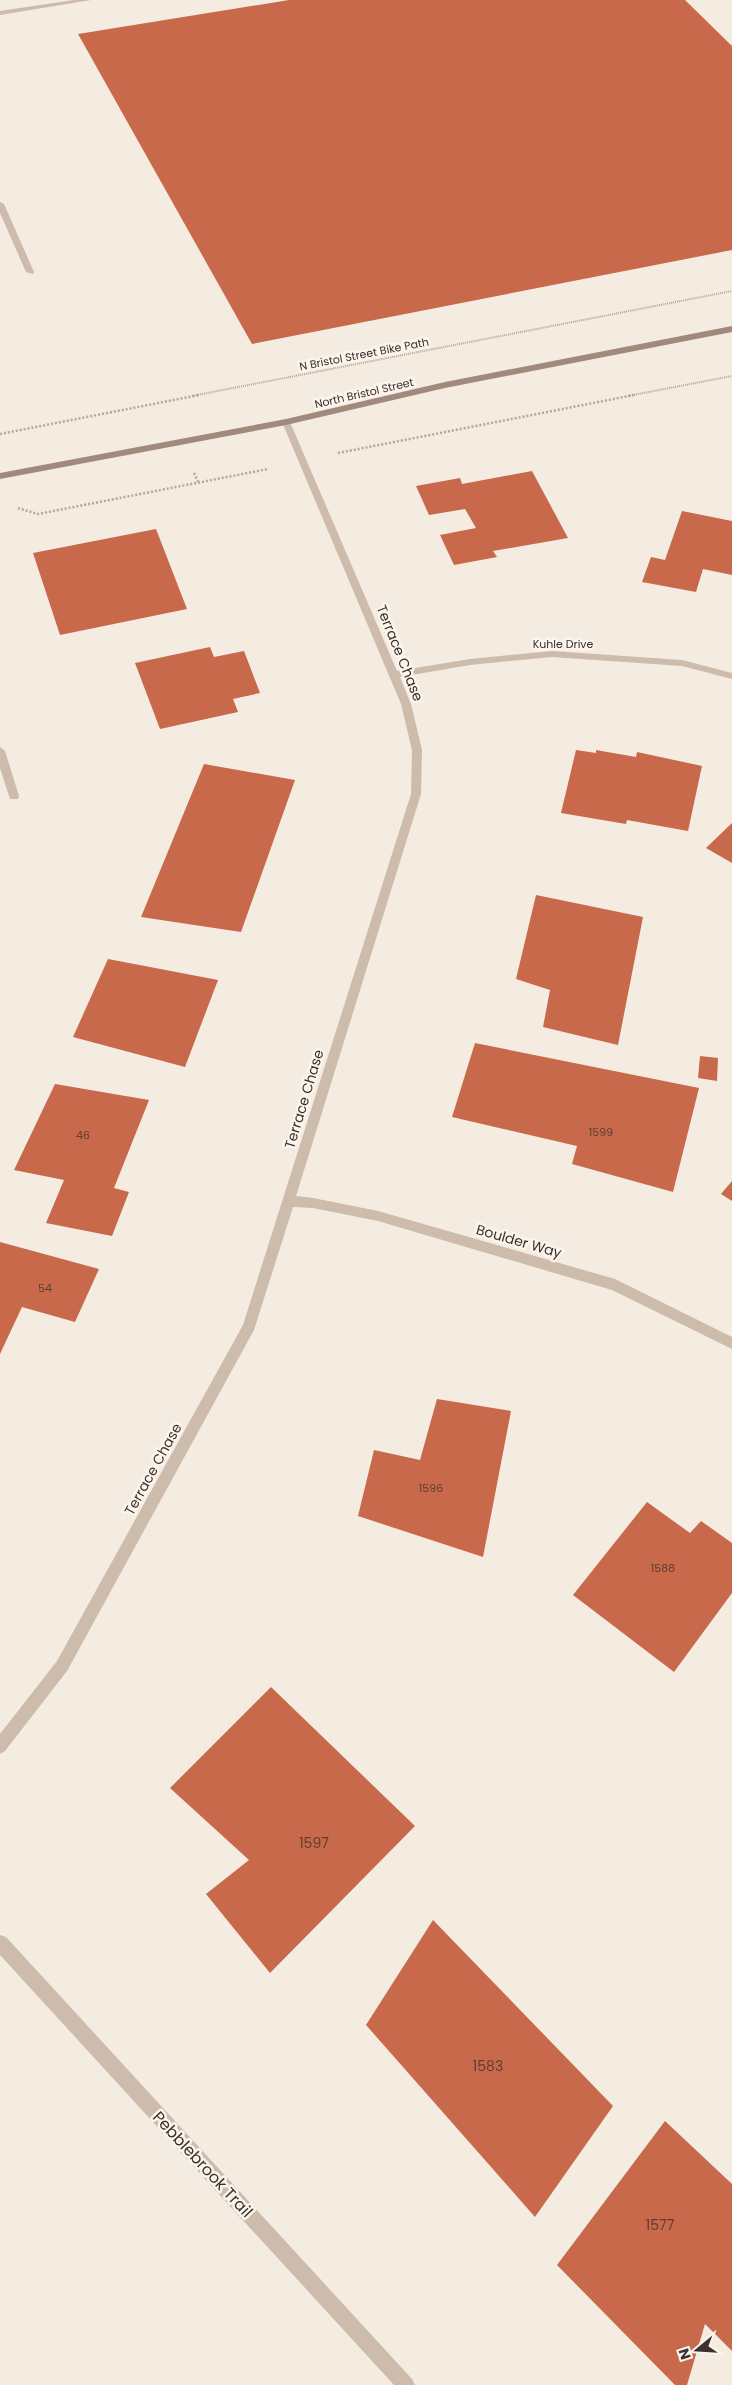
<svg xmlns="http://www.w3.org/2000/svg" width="732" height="2385" viewBox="0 0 732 2385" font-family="Poppins,sans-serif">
<rect width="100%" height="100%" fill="#f4ebe1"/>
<g fill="#c8694b">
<path d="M289,0H685L732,46V250L252,344L78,34Z"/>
<path d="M532,471L568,538L493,551L497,557L454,565L440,535L476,528L465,509L429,515L416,486L460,478L462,484Z"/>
<path d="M682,511L732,521V575L703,569L696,592L642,582L651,557L665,560Z"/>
<path d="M156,529L187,609L60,635L33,553Z"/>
<path d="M210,647L214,657L244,651L260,693L233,699L238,712L160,729L135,663Z"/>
<path d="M576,750L596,753V750L636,757L637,752L702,766L688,831L627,820L626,824L561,813Z"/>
<path d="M204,764L295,780L241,932L141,917Z"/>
<path d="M732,823V863L706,848Z"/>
<path d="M536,895L643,917L618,1045L543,1027L550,990L516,979Z"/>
<path d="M108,959L218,980L185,1067L73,1037Z"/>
<path d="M475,1043L699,1088L673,1192L572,1164L577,1146L452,1117Z"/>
<path d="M700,1056L718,1058L717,1081L698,1078Z"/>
<path d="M55,1084L149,1100L114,1188L129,1192L112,1236L46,1223L64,1180L14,1170Z"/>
<path d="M732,1181V1201L721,1194Z"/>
<path d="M0,1242L99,1269L75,1322L22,1307L0,1354Z"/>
<path d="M437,1399L511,1411L483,1557L358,1516L374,1450L420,1460Z"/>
<path d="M647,1502L690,1533L701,1521L732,1543V1593L674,1672L573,1595Z"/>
<path d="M271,1687L415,1826L270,1973L206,1894L249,1860L170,1788Z"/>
<path d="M433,1920L613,2106L535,2217L366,2025Z"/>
<path d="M665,2121L732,2184V2351L705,2324L687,2385H675L557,2265Z"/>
</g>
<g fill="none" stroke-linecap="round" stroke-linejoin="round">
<g stroke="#b9a596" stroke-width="2" stroke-dasharray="1 1" stroke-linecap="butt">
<path d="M192,396L732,291"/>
<path d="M628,396L732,376"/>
</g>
<g stroke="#b9a596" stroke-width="2.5" stroke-dasharray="2 2" stroke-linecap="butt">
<path d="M0,434L199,395"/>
<path d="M338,453L634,395"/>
<path d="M194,473L199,484"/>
<path d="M18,508L38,514L268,469"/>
</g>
<g fill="#cdbbac" fill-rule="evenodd">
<path d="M74,0H91L0,15V11Z"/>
<path d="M0,202L4,204L34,272L33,274L26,272L0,213Z"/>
<path d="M0,747L5,751L19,796L18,799H10L9,796L0,768Z"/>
</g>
<g fill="#cdbbac" fill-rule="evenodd">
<path d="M286,419L290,422L397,671L470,659L552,651L682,660L732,673V679L682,666L552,657L470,665L400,677L411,704L422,750L421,794L296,1196L313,1198L378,1211L615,1279L732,1337V1349L612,1290L378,1221L313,1208L293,1207L254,1330L67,1671L5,1751L0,1754V1734L57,1661L243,1325L411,794L412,750L401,704L282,422Z"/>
<path d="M0,1935L6,1937L412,2379L415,2385H394L0,1955Z"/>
</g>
<path fill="#a18a7d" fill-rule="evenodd" d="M732,326V332L445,388L286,425L0,479V473L286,419L445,382Z"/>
</g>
<g text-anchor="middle" stroke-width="5" stroke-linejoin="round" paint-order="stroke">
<g font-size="11" fill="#3b302b" stroke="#fbf5ee">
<text transform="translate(364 354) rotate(-11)" y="4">N Bristol Street Bike Path</text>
<text transform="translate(364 393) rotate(-13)" y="4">North Bristol Street</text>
<text x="563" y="648">Kuhle Drive</text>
</g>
<g font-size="11" fill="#5e3e33">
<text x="601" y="1136">1599</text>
<text x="83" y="1139">46</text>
<text x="45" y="1292">54</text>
<text x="431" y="1492">1596</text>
<text x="663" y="1572">1588</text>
</g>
<g font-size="14" fill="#3b302b" stroke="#fbf5ee">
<text transform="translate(400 653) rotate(68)" y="5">Terrace Chase</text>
<text transform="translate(304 1099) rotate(-73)" y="5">Terrace Chase</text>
<text transform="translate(519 1241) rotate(16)" y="5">Boulder Way</text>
<text transform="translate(153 1469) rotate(-61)" y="5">Terrace Chase</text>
</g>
<g font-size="14" fill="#5e3e33">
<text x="314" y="1848">1597</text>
<text x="488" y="2071">1583</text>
<text x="660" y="2230">1577</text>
</g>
<g font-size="16" fill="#3b302b" stroke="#fbf5ee">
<text transform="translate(203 2164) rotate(47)" y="6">Pebblebrook Trail</text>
</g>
</g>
<g transform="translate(697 2350) rotate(252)" stroke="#fbf5ee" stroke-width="4" paint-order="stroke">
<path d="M0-4L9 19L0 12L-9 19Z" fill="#3b302b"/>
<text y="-8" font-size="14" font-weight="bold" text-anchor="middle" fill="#3b302b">N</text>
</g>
</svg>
